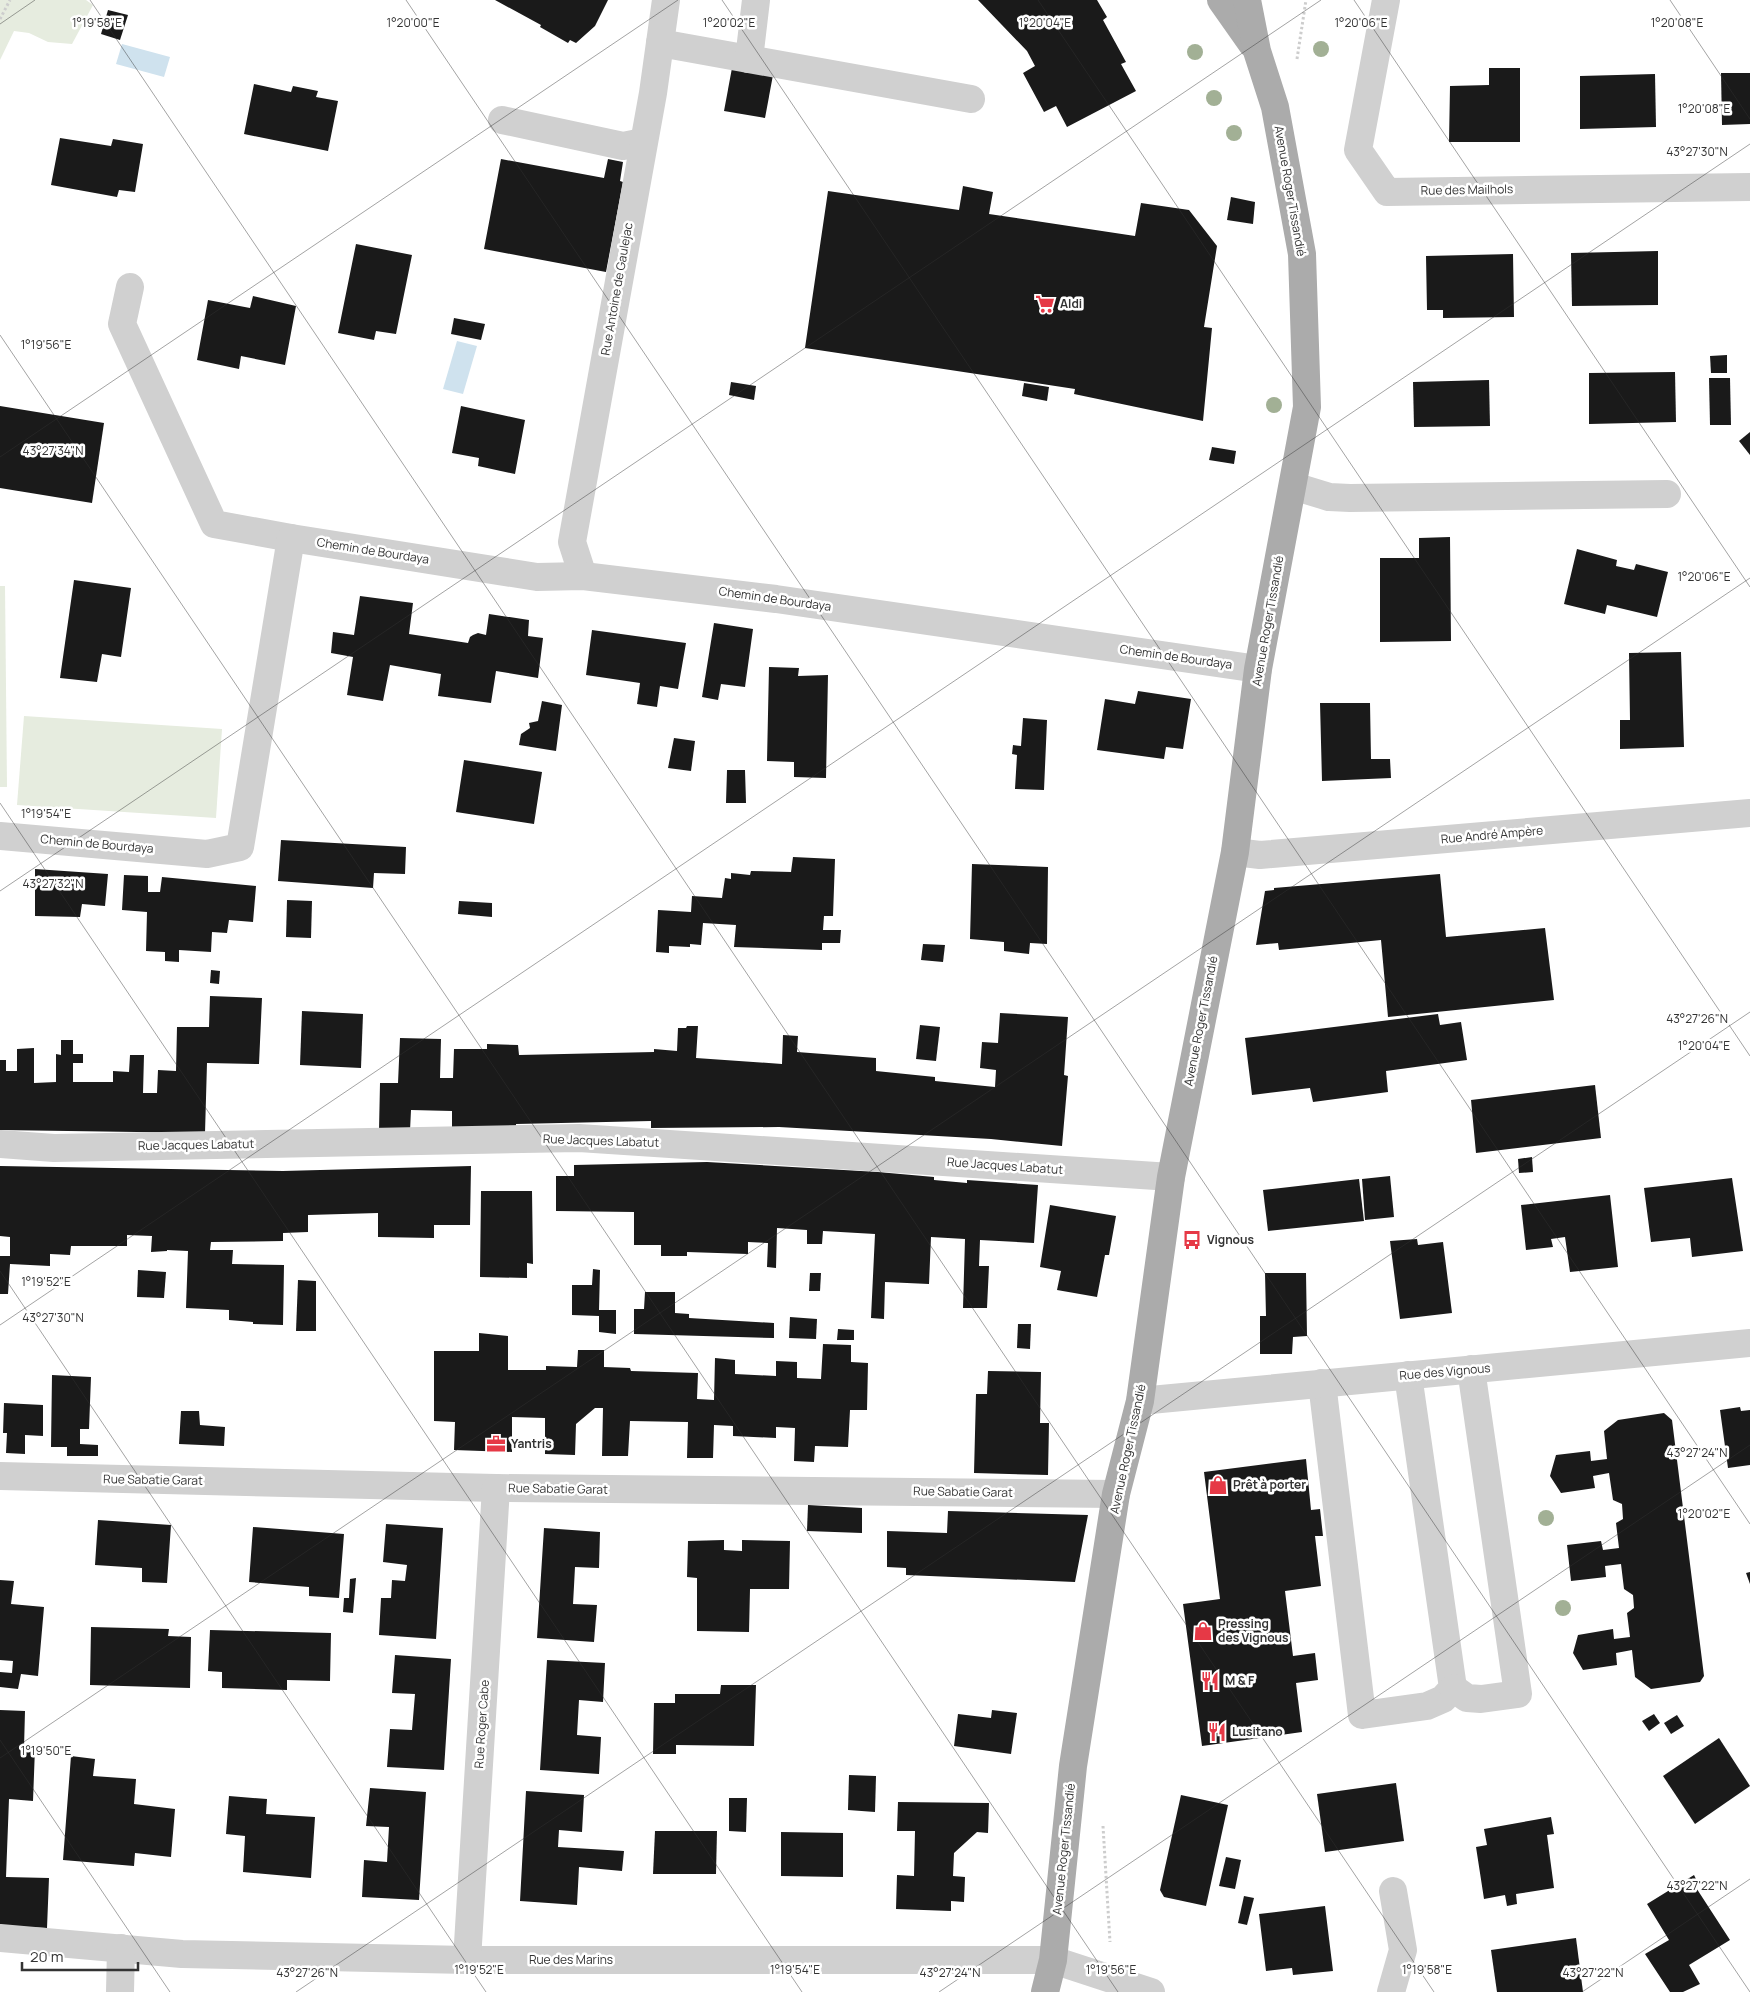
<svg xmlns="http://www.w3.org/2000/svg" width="1750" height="1992" viewBox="0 0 1750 1992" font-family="Manrope,sans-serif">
<rect width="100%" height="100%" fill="#fff"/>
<g fill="#e6ecdf">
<path d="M0,0H86L93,5L72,44L48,42L29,33L14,31L0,60Z"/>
<path d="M0,586H5L7,787H0Z"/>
<path d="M24,716L222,729L216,818L17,805Z"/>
</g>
<g fill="#cfe2ee">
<path d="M122,44L170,57L164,77L116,64Z"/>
<path d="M457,341L477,346L463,394L443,389Z"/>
</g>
<g fill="#1a1a1a">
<path d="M495,0H608L595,26L576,43L570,40L568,43L540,27L541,25Z"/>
<path d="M978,0H1097L1107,17L1103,20L1126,62L1121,64L1136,91L1067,127L1056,106L1044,112L1023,73L1035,66L1027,51Z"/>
<path d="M108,10L128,15L120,40L101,34Z"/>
<path d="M732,68L773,75L765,118L724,111Z"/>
<path d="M1489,68H1520V142H1449L1450,86L1489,85Z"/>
<path d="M1721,73H1750V124L1722,125Z"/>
<path d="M1655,74L1656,127L1580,129V76Z"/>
<path d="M254,84L291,92L293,86L318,91L316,97L338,101L328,151L244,134Z"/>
<path d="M60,138L111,146L113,139L143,144L135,192L119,190L117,197L51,185Z"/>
<path d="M501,159L604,178L608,159L623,162L620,181L623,182L606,272L484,249Z"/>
<path d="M963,186L993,192L989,214L1135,236L1141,203L1189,210L1217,246L1204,327L1212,328L1203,421L1074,394L1075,389L805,348L828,191L959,210Z"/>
<path d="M1231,197L1255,202L1253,224L1227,220Z"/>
<path d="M356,244L412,255L396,334L376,331L374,340L338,333Z"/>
<path d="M1658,251V305L1572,306L1571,253Z"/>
<path d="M1513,254L1514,317L1443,318V310H1427L1426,256Z"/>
<path d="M253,296L296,306L285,365L241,356L239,369L197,360L208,300L250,308Z"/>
<path d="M454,318L485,324L481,340L451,334Z"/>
<path d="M1727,355V373H1711L1710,356Z"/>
<path d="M1675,372L1676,422L1589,424V373Z"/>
<path d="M1709,378H1730L1731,425H1710Z"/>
<path d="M1489,380L1490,426L1414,427L1413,382Z"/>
<path d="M731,382L756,386L754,400L729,395Z"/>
<path d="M1024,383L1049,387L1047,401L1022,396Z"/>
<path d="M0,406L104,423L92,503L0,488Z"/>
<path d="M461,406L525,420L515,474L478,466L479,458L452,453Z"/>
<path d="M1750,432V455L1739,441Z"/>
<path d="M1212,447L1236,451L1234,464L1209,460Z"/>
<path d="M1450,537L1451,641L1380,642V558H1419V538Z"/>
<path d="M1577,549L1617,560L1616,566L1634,570L1636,564L1668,572L1657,617L1607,605L1605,614L1564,604Z"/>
<path d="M74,580L131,588L121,657L102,654L97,682L60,678Z"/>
<path d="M360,596L413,603L409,634L468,643L470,637L473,635L478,633L486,635L489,614L529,620L528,636L543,638L538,678L496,671L491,703L438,696L441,674L390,665L383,701L347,695L353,657L331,653L333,632L354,635Z"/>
<path d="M714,623L753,629L745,687L721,684L718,700L702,697Z"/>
<path d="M592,630L686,643L678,689L660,686L657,707L637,704L640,683L586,675Z"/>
<path d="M1681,652L1684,747L1620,749V720H1630L1629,653Z"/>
<path d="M769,667L799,668L798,676L828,675L826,778L794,777V762L767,761Z"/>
<path d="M1138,691L1191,699L1183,749L1166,747L1164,759L1097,750L1105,699L1135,704Z"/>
<path d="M542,701L562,705L556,751L519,745L521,734L530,728L529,723L538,721Z"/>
<path d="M1320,703H1370L1371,759H1390L1391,778L1322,781Z"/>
<path d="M1023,718L1047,720L1044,790L1015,789L1017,755L1012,754L1013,745L1021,746Z"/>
<path d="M674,738L695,741L691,771L668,768Z"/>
<path d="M464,760L542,772L534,824L456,812Z"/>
<path d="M727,770H745L746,803H726Z"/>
<path d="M281,840L406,847L405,874L374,873L373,888L278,881Z"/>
<path d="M793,857L835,859L833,916H824L823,930H841L840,943H822V950L734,947L736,925L703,923L701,945L690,944V947L669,946V953L656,952L658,910L691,912L692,896L722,898L725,878L731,879V873L750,875L751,871L791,872Z"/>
<path d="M972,864L1048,867L1047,944L1030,943L1029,954L1004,951V942L970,939Z"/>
<path d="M35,869L108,874L105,906L82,904L80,917L35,916Z"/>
<path d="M1440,874L1446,937L1545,928L1554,1000L1388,1017L1381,940L1279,950L1278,943L1256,945L1265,891L1274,890V888Z"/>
<path d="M124,875L148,876V892H160L162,877L256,886L253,922L229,920L227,933L212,932L211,952L179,950V962L165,961V952L146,951L147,912L122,910Z"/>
<path d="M287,900L312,901L311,938L286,937Z"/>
<path d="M459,901L492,903V917L458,914Z"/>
<path d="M923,944L945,945L943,962L921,960Z"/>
<path d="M211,970L220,971L219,984L210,983Z"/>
<path d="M210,996L262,998L259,1064L207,1063L205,1133L0,1130V1060H6V1071H17V1049L34,1048V1083L56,1082V1054L61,1055V1040H73V1054H83V1063H73V1082H113V1071L129,1072L130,1055H144L143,1093H157L158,1070L176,1071L177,1027H209Z"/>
<path d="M302,1011L363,1014L361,1068L300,1065Z"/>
<path d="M1000,1013L1068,1017L1064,1075L1068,1076L1062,1146L991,1139L779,1127L651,1128V1121L516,1124V1129L452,1131V1111L411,1110L410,1131L379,1130L380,1083H398L400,1038L441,1039L440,1078H453L454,1049H487V1044L518,1045L519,1055L654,1052V1049L677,1051L678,1028H686L687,1026H698L696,1058L782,1064L783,1035L798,1036L797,1052L876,1058V1071L935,1077V1081L995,1087L996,1070L980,1068L982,1042L998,1043Z"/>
<path d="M1438,1014L1440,1025L1461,1022L1467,1060L1386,1071L1388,1092L1313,1102L1310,1088L1252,1095L1245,1038Z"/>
<path d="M920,1025L940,1027L936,1061L916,1059Z"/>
<path d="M1595,1085L1601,1138L1476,1153L1471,1100Z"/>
<path d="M1532,1157L1533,1172L1519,1173L1518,1159Z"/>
<path d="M707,1162L878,1172L934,1177V1180L967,1183V1180L1038,1185L1034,1243L980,1240L979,1266H989L987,1308H963L965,1239L931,1237L929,1284L885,1282L884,1319L871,1318L875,1234L823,1231L822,1244H807V1230L777,1228L776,1268L767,1267L768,1243L748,1242V1254L687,1252V1256H661V1245H634V1212L556,1211V1176H574V1165Z"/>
<path d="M0,1166L283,1171L471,1166L470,1225H434V1238L378,1237V1213L308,1215V1232L283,1233V1241L211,1242L210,1250H233L232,1264L284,1265L283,1325L253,1324V1322L229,1320V1310L186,1308L188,1251L167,1250V1251L151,1252L152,1236L127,1235V1246H71L70,1255L50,1254V1266L10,1264L8,1294H0V1256H10V1237L0,1236Z"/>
<path d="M1390,1176L1394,1217L1365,1220L1362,1179Z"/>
<path d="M1732,1178L1743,1251L1692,1257L1690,1238L1651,1242L1644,1188Z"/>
<path d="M1359,1179L1364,1221L1268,1231L1263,1190Z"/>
<path d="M481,1191H532L533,1264L527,1263V1278L480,1277Z"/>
<path d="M1610,1195L1618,1267L1570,1272L1565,1237L1551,1239L1553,1247L1526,1250L1521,1205Z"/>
<path d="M1050,1205L1116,1216L1109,1255H1105L1097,1297L1057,1290L1061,1271L1040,1267Z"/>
<path d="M1417,1239L1418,1245L1443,1242L1452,1313L1400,1319L1390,1241Z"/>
<path d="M593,1269L600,1270L599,1310H616V1334L599,1332V1316L572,1315V1285H592Z"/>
<path d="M138,1270L166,1272L164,1298L137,1297Z"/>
<path d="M810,1273H821L820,1291H809Z"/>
<path d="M1265,1273H1306L1307,1336L1293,1337L1292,1354H1260V1316H1266Z"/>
<path d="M298,1280L316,1281V1331H296Z"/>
<path d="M645,1292H675V1313L689,1314V1318L774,1323V1338L634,1334V1309H644Z"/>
<path d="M790,1317L817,1319L816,1339L789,1338Z"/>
<path d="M1018,1324H1031L1030,1349L1017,1348Z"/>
<path d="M838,1329L854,1330V1340H837Z"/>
<path d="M479,1333L508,1336V1370H546V1366L577,1367L578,1350H604V1367L630,1368L631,1371L698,1373L697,1399L714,1400L715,1358L735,1360V1374L776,1376V1361L797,1362V1378L821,1379L823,1344L851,1345V1362L868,1363L867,1410H850L848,1447L815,1446L814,1462L794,1461L795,1428L776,1427V1438L733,1436V1426L714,1425L713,1458H687L688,1422L630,1421L628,1456H602L603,1408H595L576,1424L575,1455L545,1454V1418L512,1417V1452L454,1450L455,1422L434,1421V1351H479Z"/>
<path d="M988,1371L1041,1372L1040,1423H1049L1048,1475L974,1473L976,1394H987Z"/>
<path d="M52,1375L91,1377L89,1429H80V1444L98,1445V1456H67V1447H51Z"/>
<path d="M4,1403L43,1405V1436L25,1435V1454L6,1453L7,1433H3Z"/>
<path d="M1740,1407L1741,1411L1750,1410V1465L1728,1468L1720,1410Z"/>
<path d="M181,1411H199L200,1425L225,1427L224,1446L179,1444Z"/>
<path d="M1664,1413L1672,1420L1704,1676L1700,1682L1651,1689L1635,1677L1632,1650L1616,1653L1617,1665L1583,1670L1573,1653L1578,1635L1613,1629L1614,1639L1630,1637L1627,1613L1634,1608L1633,1595L1624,1589L1621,1564L1605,1566L1606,1577L1571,1581L1567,1545L1601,1541L1603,1550L1619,1548L1616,1523L1623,1519L1622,1504L1613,1500L1609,1473L1593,1476L1595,1488L1561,1493L1550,1476L1556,1455L1590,1451L1591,1461L1607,1459L1604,1431L1618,1420Z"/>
<path d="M1306,1459L1311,1510L1320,1509L1323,1536H1315L1321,1586L1285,1591L1293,1656L1315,1653L1318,1680L1296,1683L1302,1732L1202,1746L1183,1604L1220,1599L1204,1472Z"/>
<path d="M808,1505L862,1508V1533L807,1531Z"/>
<path d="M948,1511L1088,1515L1075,1582L906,1575V1568L887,1567V1531L947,1533Z"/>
<path d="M98,1520L171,1525L167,1583L142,1582V1568L95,1565Z"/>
<path d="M386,1524L443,1528L436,1639L379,1635L381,1598H391L392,1580L405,1581L407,1565L383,1562Z"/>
<path d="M253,1527L344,1534L339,1598L309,1596V1587L249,1582Z"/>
<path d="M544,1528L600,1532L599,1568L575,1567L574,1586L573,1604L597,1605L594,1642L537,1638Z"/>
<path d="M724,1540V1550L742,1551V1540L790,1541L789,1589H750L749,1632L697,1631V1578L687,1577L688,1541Z"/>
<path d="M1750,1572V1584L1746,1573Z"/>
<path d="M356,1578L353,1613L343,1612L344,1598H349L350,1579Z"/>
<path d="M0,1580L14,1581L11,1604L44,1607L38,1676L21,1674L18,1689L0,1687V1672L12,1673L13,1661L0,1660Z"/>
<path d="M91,1627L169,1629L168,1636L191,1637L190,1688L90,1685Z"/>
<path d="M210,1630L331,1633L330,1681L287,1680V1690L222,1688V1672L208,1671Z"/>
<path d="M395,1655L451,1659L444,1770L387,1767L390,1729L412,1730L415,1694L392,1693Z"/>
<path d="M547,1660L605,1663L603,1702L579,1700L577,1735L601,1737L599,1774L540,1770Z"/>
<path d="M721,1685H756L754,1746L676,1745V1754H653L654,1703H675V1694H720Z"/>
<path d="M0,1710L25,1711L24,1748H35L33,1801L9,1799L6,1877L49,1878L47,1928L0,1926Z"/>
<path d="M992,1710L1017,1713L1011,1754L954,1746L958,1714L991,1718Z"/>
<path d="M1654,1714L1660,1723L1649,1731L1642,1721Z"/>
<path d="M1677,1715L1684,1726L1671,1734L1664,1723Z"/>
<path d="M1719,1738L1750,1786L1695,1824L1663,1776Z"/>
<path d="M71,1756L95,1759L93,1776L136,1779L134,1804L175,1809L171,1857L135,1853L134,1866L63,1860Z"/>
<path d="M849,1775L876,1776L875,1812L848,1810Z"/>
<path d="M1396,1783L1404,1841L1325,1852L1317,1794Z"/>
<path d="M370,1788L426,1792L419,1900L362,1897L364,1860L387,1862L389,1827L366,1826Z"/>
<path d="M526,1791L584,1795L582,1832L559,1830L558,1847L624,1851L622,1871L579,1867L577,1905L520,1901Z"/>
<path d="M1181,1795L1228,1805L1206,1906L1164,1897L1160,1890Z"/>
<path d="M229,1796L267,1799L266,1814L315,1817L311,1878L243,1872L245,1836L226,1834Z"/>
<path d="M729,1798H747L746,1832L729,1831Z"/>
<path d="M898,1802L989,1803L988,1833L977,1832L954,1853L953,1876L965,1877L964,1902L951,1901V1911L896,1909L897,1875L914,1876L915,1831H897Z"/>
<path d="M1551,1817L1554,1834L1547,1835L1554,1888L1516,1894L1517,1904L1507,1906L1505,1895L1484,1899L1476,1847L1487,1845L1484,1829Z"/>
<path d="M655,1831H717L716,1874H653Z"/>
<path d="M781,1832L843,1833V1877L781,1876Z"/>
<path d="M1226,1857L1241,1860L1235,1889L1219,1886Z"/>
<path d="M1694,1875L1697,1881L1693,1883L1730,1940L1689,1965L1700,1984L1683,1992H1670L1645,1954L1669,1940L1647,1904Z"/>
<path d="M1244,1896L1254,1898L1247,1925L1238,1923Z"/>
<path d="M1325,1906L1333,1971L1293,1975L1292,1968L1266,1971L1259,1914Z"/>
<path d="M1576,1938L1583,1992H1497L1491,1950Z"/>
</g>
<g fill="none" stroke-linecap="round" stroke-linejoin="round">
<g stroke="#cdcdcd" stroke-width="3" stroke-dasharray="2.5 2.5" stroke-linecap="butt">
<path d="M0,19L10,0"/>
<path d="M1297,59L1306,0"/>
<path d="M1103,1826L1110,1942"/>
</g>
<g stroke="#d0d0d0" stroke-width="28">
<path d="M1386,0L1358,150L1387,192L1750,187"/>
<path d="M660,43L971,99"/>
<path d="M749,59L756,0"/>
<path d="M502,120L623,146L643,142"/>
<path d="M130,287L122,324L214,524L291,538"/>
<path d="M1293,486L1329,497L1350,498L1667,494"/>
<path d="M583,576L572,542L653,93L666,0"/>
<path d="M0,836L207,854L240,847L291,538L537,577L583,576L776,599L1258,669"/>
<path d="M1235,852L1260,855L1750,813"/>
<path d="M0,1144L54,1148L579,1138L1171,1177"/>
<path d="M1322,1383L1362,1715L1427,1706L1443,1699L1453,1688L1408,1375"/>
<path d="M1140,1401L1750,1343"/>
<path d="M0,1476L496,1488L1116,1494"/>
<path d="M1453,1688L1467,1698L1481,1699L1518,1694L1471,1369"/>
<path d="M0,1938L182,1954L467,1960H1053L1151,1992"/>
<path d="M467,1960L496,1488"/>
<path d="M120,1992L121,1948"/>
<path d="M1391,1992L1403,1950L1393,1891"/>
</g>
<g stroke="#ababab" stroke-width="28">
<path d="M1221,0L1252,44"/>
<path d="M1045,1992L1053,1960L1073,1766L1116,1494L1140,1401L1171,1177L1235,852L1258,669L1307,407L1302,254L1275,107L1257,51L1247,0"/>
</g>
</g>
<g fill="#a2b095">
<circle cx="1321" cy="49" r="8"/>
<circle cx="1195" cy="52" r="8"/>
<circle cx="1214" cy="98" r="8"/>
<circle cx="1234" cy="133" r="8"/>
<circle cx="1274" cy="405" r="8"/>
<circle cx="1546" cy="1518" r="8"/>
<circle cx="1563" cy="1608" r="8"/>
</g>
<path fill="none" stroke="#333" stroke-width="1" stroke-opacity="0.45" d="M90,0L1434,1992M406,0L1750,1992M722,0L1750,1524M1038,0L1750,1056M1354,0L1750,587M1670,0L1750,119M0,24L35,0M0,335L1118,1992M0,457L678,0M0,803L802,1992M0,891L1321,0M0,1271L486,1992M0,1325L1750,144M0,1740L170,1992M0,1758L1750,578M296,1992L1750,1012M939,1992L1750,1445M1582,1992L1750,1879"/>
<defs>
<g id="supermarket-bare" transform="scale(1.5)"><path d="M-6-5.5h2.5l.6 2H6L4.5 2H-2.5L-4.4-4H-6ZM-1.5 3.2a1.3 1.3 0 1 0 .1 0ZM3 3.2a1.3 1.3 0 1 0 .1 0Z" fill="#e63946" stroke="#fff" stroke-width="2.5" paint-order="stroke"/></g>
<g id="bus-bare" transform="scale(1.5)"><path d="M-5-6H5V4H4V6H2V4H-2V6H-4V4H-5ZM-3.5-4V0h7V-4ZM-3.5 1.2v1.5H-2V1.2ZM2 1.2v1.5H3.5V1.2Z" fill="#e63946" stroke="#fff" stroke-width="2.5" paint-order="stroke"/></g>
<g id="office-bare" transform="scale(1.5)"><path d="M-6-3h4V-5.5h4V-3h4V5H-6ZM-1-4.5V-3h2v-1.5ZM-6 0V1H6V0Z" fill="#e63946" stroke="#fff" stroke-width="2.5" paint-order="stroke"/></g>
<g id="shop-bare" transform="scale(1.5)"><path d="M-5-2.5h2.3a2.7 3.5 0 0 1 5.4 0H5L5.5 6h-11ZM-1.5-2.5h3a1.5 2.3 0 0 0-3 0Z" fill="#e63946" stroke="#fff" stroke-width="2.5" paint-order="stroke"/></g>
<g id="restaurant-bare" transform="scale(1.5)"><path d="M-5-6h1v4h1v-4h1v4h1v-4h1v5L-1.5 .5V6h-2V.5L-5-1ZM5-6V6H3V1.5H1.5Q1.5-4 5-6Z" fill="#e63946" stroke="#fff" stroke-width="2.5" paint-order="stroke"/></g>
</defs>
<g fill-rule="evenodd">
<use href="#supermarket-bare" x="1045" y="304"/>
<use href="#bus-bare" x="1192" y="1240"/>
<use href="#office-bare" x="496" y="1444"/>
<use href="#shop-bare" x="1218" y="1485"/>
<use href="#shop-bare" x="1203" y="1631"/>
<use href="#restaurant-bare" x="1210" y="1681"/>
<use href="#restaurant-bare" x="1217" y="1732"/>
</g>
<g text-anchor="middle" stroke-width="5" stroke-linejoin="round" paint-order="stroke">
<g font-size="12" fill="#333" stroke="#fff">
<text transform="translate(1467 190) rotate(-1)" y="4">Rue des Mailhols</text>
<text transform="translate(1290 191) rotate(80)" y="4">Avenue Roger Tissandié</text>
<text transform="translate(617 289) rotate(-80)" y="4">Rue Antoine de Gaulejac</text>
<text transform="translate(373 551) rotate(9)" y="4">Chemin de Bourdaya</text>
<text transform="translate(775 599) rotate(8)" y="4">Chemin de Bourdaya</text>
<text transform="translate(1268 621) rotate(-80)" y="4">Avenue Roger Tissandié</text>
<text transform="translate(1176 657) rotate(8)" y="4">Chemin de Bourdaya</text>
<text transform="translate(1492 835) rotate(-5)" y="4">Rue André Ampère</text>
<text transform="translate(97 844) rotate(5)" y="4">Chemin de Bourdaya</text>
<text transform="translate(1201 1021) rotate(-79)" y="4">Avenue Roger Tissandié</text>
<text transform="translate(601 1141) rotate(2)" y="4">Rue Jacques Labatut</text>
<text transform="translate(196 1145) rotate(-1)" y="4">Rue Jacques Labatut</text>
<text transform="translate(1005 1166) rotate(4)" y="4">Rue Jacques Labatut</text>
<text transform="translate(1445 1372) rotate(-5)" y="4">Rue des Vignous</text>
<text transform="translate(1128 1449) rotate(-78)" y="4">Avenue Roger Tissandié</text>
<text transform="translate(153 1480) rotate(1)" y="4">Rue Sabatie Garat</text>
<text transform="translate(558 1489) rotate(1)" y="4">Rue Sabatie Garat</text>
<text transform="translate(963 1492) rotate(1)" y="4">Rue Sabatie Garat</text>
<text transform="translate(482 1724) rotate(-86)" y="4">Rue Roger Cabe</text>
<text transform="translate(1064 1849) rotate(-84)" y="4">Avenue Roger Tissandié</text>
<text x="571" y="1964">Rue des Marins</text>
</g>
<g font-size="12" font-weight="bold" fill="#333" stroke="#fff" text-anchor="start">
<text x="1060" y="308">Aldi</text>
<text x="1207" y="1244">Vignous</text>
<text x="511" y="1448">Yantris</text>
<text x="1233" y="1489">Prêt à porter</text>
<text x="1218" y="1628">Pressing<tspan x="1218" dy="14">des Vignous</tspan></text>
<text x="1225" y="1685">M &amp; F</text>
<text x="1232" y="1736">Lusitano</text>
</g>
</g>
<g font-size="12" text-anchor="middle" fill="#333" stroke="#fff" stroke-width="5" stroke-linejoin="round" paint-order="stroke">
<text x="97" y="27">1°19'58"E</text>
<text x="413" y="27">1°20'00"E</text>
<text x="729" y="27">1°20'02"E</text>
<text x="1045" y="27">1°20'04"E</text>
<text x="1361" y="27">1°20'06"E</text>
<text x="1677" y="27">1°20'08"E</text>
<text x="1704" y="113">1°20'08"E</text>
<text x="1697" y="156">43°27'30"N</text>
<text x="46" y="349">1°19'56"E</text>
<text x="53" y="455">43°27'34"N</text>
<text x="1704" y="581">1°20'06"E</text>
<text x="46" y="818">1°19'54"E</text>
<text x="53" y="888">43°27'32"N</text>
<text x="1697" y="1023">43°27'26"N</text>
<text x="1704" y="1050">1°20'04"E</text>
<text x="46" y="1286">1°19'52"E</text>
<text x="53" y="1322">43°27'30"N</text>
<text x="1697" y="1457">43°27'24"N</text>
<text x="1704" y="1518">1°20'02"E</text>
<text x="46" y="1755">1°19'50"E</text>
<text x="1697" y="1890">43°27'22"N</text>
<text x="479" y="1974">1°19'52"E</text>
<text x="795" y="1974">1°19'54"E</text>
<text x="1111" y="1974">1°19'56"E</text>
<text x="1427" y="1974">1°19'58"E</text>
<text x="307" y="1977">43°27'26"N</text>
<text x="950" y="1977">43°27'24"N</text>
<text x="1593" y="1977">43°27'22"N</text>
</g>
<path d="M22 1962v8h116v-8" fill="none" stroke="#333333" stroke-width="2.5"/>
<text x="30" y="1962" font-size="15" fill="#333333" stroke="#ffffff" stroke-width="4" paint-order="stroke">20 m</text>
</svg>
